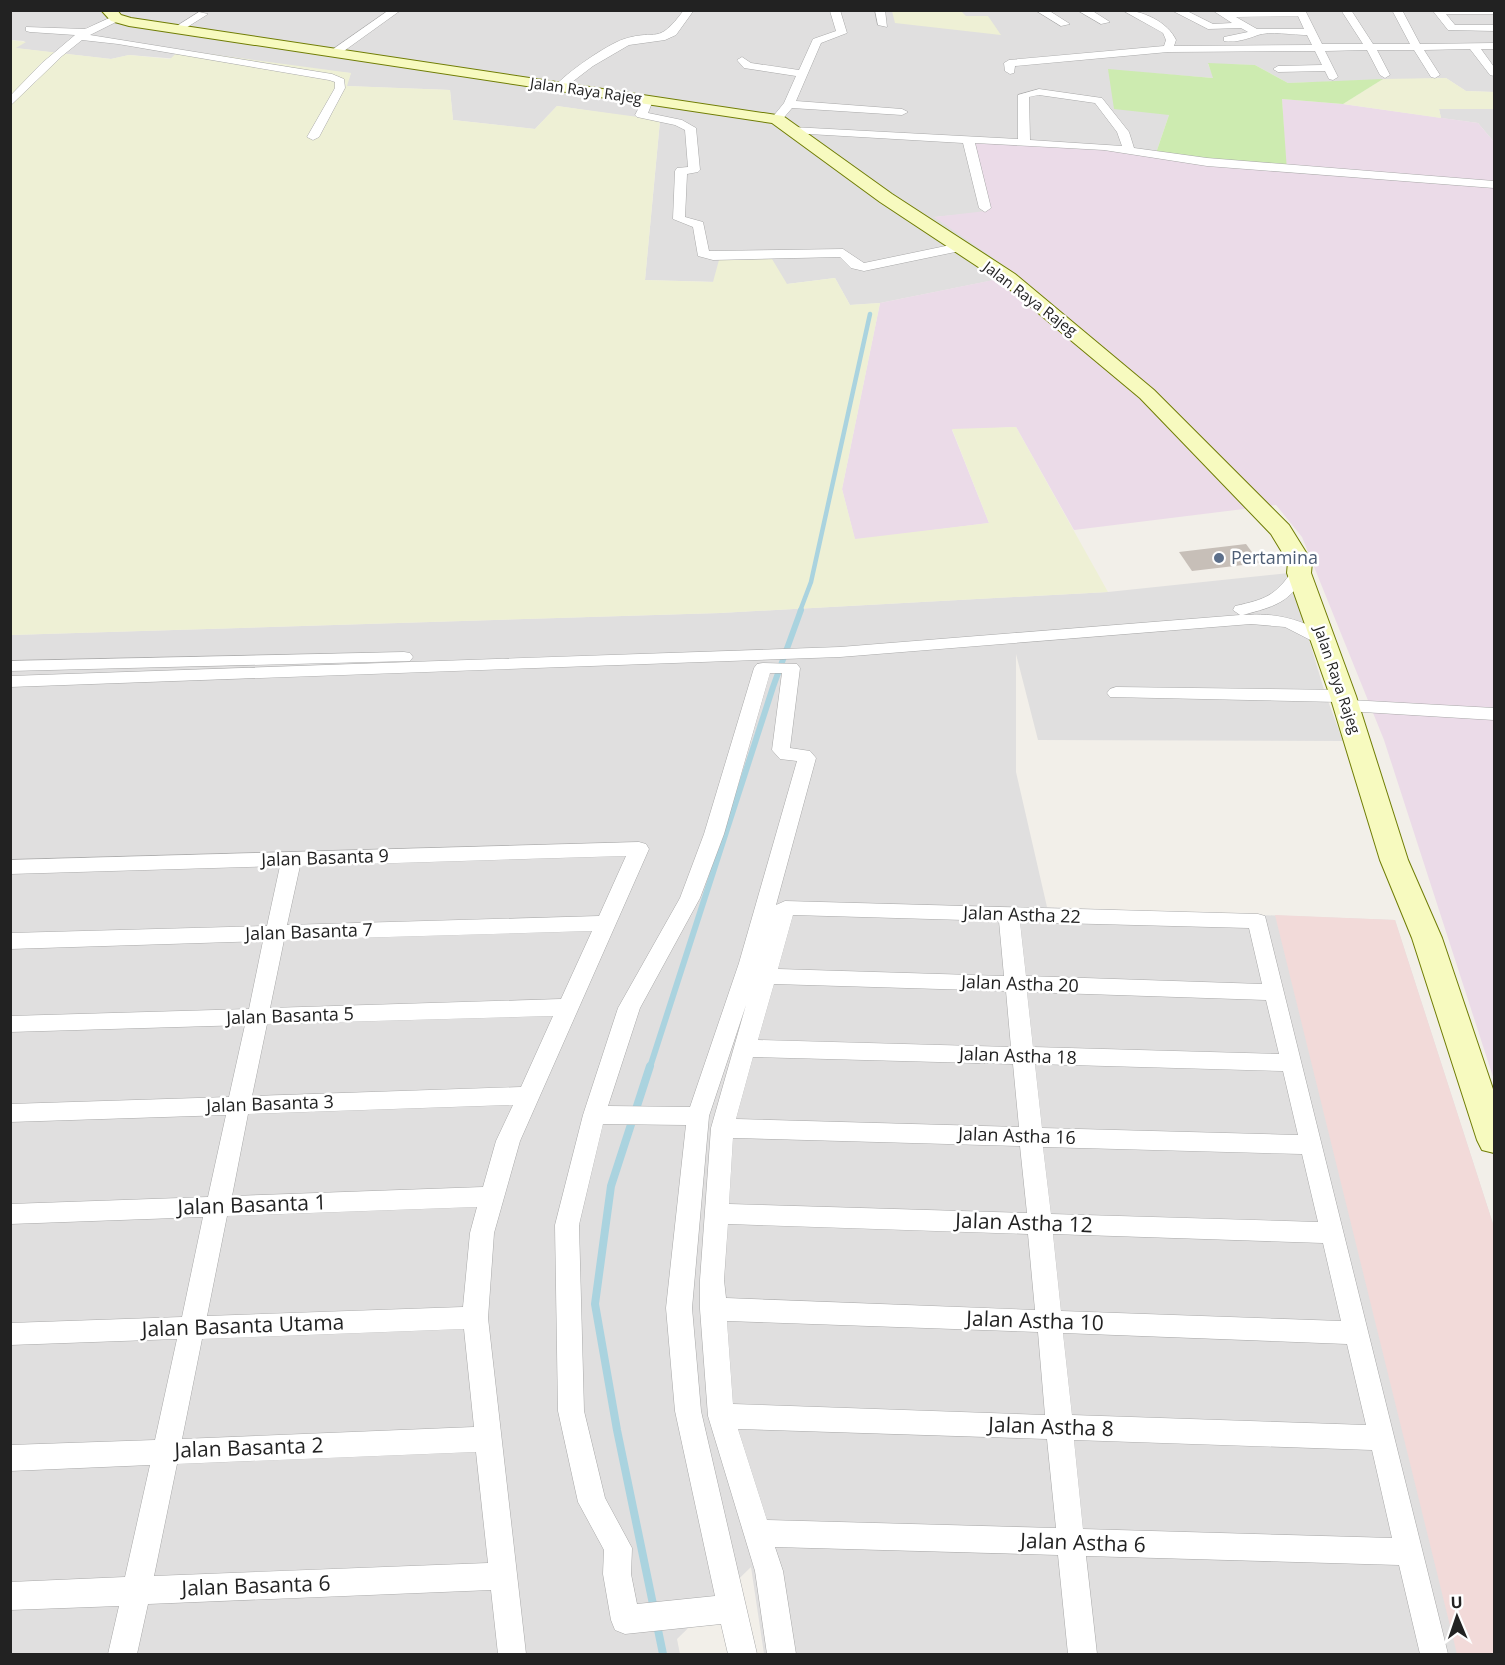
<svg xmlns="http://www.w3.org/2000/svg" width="1505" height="1665" viewBox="0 0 1505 1665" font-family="'Open Sans',sans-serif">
<rect width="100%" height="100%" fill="#f2efe9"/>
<g fill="#e0dfdf">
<path d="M10,11H1494V92L1466,91L1446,78L1288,83L1255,65L1208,64L1214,78L1108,70L1169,115L1155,156L986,212L935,217L1019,275L880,303L850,305L835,278L787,284L645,280L660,121L557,106L535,129L453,120L450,90L346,86L351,73L129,55L111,59L14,48L25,41L11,40Z"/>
<path d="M1439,109H1494V142L1478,123L1441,118Z"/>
<path d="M1289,573L1325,693L1343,741L1038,740L1016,654V772L1047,907L1395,920L1494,1227V1654H764L751,1567L677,1639L680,1654H11L10,635L720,613L1108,592Z"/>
</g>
<path fill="#f2dad9" d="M1275,915L1395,920L1494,1227V1654H1457Z"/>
<path fill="#ebdbe8" d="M1282,99L1343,104L1478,123L1494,142V1080L1384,740L1302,537L1276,505L1074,530L1016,427L952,430L989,523L855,540L842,489L880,303L1018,275L934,217L986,211L966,140L1066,143L1286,170Z"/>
<g fill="#eef0d5">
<path d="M892,11H961L966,16H988L1001,35L895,23Z"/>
<path d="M10,40L26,42L16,48L111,59L129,55L170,59L180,50L351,73L347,86L450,90L453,120L535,129L557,106L660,120L645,280L713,282L719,260L772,259L787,284L835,278L850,305L880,303L842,489L855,539L989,523L952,429L1016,427L1108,592L720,613L11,635Z"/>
<path d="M1446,78L1466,91L1494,92V109H1439L1441,118L1343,104L1383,79Z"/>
</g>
<path fill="#cdebb0" d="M1208,63L1255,65L1288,83L1383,79L1343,104L1282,99L1287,171L1155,156L1169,115L1114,109L1108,69L1213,78Z"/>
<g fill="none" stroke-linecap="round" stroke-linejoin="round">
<path stroke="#aad3df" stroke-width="4.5" d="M800,611L811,582L870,314"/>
<path stroke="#aad3df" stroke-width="6" d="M650,1067L773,687L801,610"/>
<g stroke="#aad3df" stroke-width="8">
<path d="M650,1066L611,1186L595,1304L617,1430L654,1609"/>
<path d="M657,1625L663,1654"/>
</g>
</g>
<path fill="#c7bfb8" d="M1246,544L1260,563L1192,571L1179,552Z"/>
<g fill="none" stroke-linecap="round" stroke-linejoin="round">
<g stroke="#a9a9a9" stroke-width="1">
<g id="street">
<path d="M389,10H401L337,56H329V52Z"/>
<path d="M684,10H694L676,35L665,40L629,45L593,66L563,89L559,90L554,87C566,73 606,45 624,39C659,28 656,47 684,10Z"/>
<path d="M840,10L847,33L821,43L796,101L902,109L908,112L902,115L792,108L781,121H773L771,119L784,103L796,76L744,68L737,60L742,57L751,63L799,70L813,39L836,31L830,11Z"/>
<path d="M875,10H885L887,27L878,25Z"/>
<path d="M1035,10H1048L1070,24L1061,26Z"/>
<path d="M1077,10H1091L1110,22L1101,24Z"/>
<path d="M1122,10C1142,10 1168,22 1176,40L1174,46L1312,45L1307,35C1295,35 1268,31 1258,35C1247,39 1236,43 1224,41V37L1248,32L1241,28L1208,29L1171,10H1185L1213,24L1232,23L1212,10H1305L1322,44H1363L1341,10H1351L1373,44H1410L1392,10H1402L1420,44L1494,43V49H1481L1494,67V76L1490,75L1470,49L1424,50L1440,75L1435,78L1431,77L1414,50H1377L1390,75L1385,78L1380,75L1367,50L1325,51L1338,77L1333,80L1329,79L1325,71L1278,72L1273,69L1278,66L1322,65L1315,51L1168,52L1015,66L1014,73L1010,74L1005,71L1004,63L1009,60L1164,46L1166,40L1163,33ZM1298,16L1304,29H1257L1236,17Z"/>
<path d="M1494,10V14H1446L1455,25H1494V31L1448,30L1433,11Z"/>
<path d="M199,12L208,14L181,31L172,29Z"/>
<path d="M116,15L121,18L120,20L90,35L332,74L344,79L345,88L319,137L313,140L307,137L335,88V82L329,80L118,44L82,40L62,56L10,106V96L42,63L75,35L30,32L26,31V27L85,29Z"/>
<path d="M1039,89L1102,98L1129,132L1134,148L1207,158L1494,181V188L1207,166L1104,150L975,143L991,208L985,212L979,208L963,143L792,133L786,130L792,127L1018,139V95ZM1039,95L1095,103L1117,132L1122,146L1030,140L1029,97Z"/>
<path d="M648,97L653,100L648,113L682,120L696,128L700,170L698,172L687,174L685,217L703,222L709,251L843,249L864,263L960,243L966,247L960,251L864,271L851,268L840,257L713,260L698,256L693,227L673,219L675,171L677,168L688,167L685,130L675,125L637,117L635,115L643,100Z"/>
<path d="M1299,568L1307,573C1289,603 1276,606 1243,615C1275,612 1303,620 1330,636L1333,640L1330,644H1318L1285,627L1251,624L840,657L10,687V676L840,647L1240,615L1233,610L1235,606C1266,599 1275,596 1293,570Z"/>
<path d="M404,652L410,653L413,657L410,661L10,671V661Z"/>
<path d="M763,663L797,664L800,668L790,748L810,751L816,758L776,905L785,901L1258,914L1265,916L1448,1654H1420L1399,1565L1086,1556L1097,1654H1068L1058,1555L775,1547L783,1571L796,1654H767L755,1571L708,1416L700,1309V1280L711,1128L746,1005L709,1116L692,1308L701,1411L757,1654H728L721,1624L625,1634L615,1630L611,1620L603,1574L604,1550L578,1502L558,1411L555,1225L583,1115L618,1008L680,898L704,834L754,668L757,664ZM770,673H782L772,750L780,759L797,761L739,963L690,1107L608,1106L640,1008L700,898L724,834ZM793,915L999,921L1004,976L778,969ZM1020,922L1249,928L1262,984L1026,976ZM774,984L1006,991L1011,1047L758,1040ZM1027,992L1266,1000L1279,1054L1033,1047ZM753,1057L1013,1064L1019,1127L736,1119ZM1035,1064L1283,1071L1298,1135L1042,1128ZM603,1124L686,1125L666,1308L675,1411L715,1596L637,1604L631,1574L632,1548L605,1498L584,1411L579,1225ZM733,1138L1020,1146L1027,1213L729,1204ZM1043,1147L1302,1154L1318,1222L1051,1214ZM728,1224L1028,1234L1035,1310L726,1298L724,1280ZM1053,1234L1323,1243L1341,1321L1061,1311ZM727,1321L1038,1332L1045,1415L733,1404ZM1063,1333L1347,1344L1366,1425L1072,1415ZM738,1429L1047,1439L1056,1528L767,1520ZM1074,1440L1372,1450L1392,1538L1083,1529Z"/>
<path d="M1116,687L1343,690L1349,692L1352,696L1350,700L1494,708V720L1346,711L1340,709L1337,705L1339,702L1110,697L1107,693L1110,689Z"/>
<path d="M639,842L646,844L649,849L520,1141L494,1233L488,1318L526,1654H498L491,1590L148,1604L137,1654H108L119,1606L10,1610V1582L125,1577L150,1465L10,1471V1445L155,1440L177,1339L10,1345V1323L182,1317L203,1217L10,1224V1204L208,1197L226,1115L10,1122V1104L229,1097L245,1025L10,1032V1016L249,1009L263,941L10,949V933L267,926L280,866L10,874V860ZM626,856L599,916L287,925L300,866ZM592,931L561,999L270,1008L284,940ZM553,1016L521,1087L252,1096L267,1024ZM513,1105L496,1141L483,1187L232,1196L248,1114ZM477,1207L470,1233L463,1307L207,1316L227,1216ZM464,1329L474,1427L182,1439L202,1339ZM476,1452L488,1563L154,1576L177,1464Z"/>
</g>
</g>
<g stroke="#707d05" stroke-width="2">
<path id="secondary" d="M101,10H117L121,15L131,18L783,116L892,194L1015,274L1154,390L1289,525L1312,562L1311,573L1356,696L1408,860L1442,938L1494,1092V1153L1482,1150L1477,1140L1412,938L1380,860L1330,696L1287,573L1288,562L1271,534L1140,398L1001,282L880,202L772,123L129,26L111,21Z"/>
</g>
<use href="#street" fill="#fff" fill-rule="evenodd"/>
<use href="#secondary" fill="#f7fabf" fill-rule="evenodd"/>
</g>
<circle fill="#5c6f8a" stroke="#fff" stroke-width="2" cx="1219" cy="558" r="6"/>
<g text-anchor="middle" stroke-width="5" stroke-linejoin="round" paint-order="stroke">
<g font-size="15" fill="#222" stroke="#fff">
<text transform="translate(586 91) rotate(8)" y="5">Jalan Raya Rajeg</text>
<text transform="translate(1030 299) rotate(37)" y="5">Jalan Raya Rajeg</text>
<text transform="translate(1337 680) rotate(71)" y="5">Jalan Raya Rajeg</text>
</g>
<g font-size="18" fill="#4e5e75" stroke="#fff" text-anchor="start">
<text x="1231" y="564">Pertamina</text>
</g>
<g font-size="18" fill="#222" stroke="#fff">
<text transform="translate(325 858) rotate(-2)" y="6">Jalan Basanta 9</text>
<text transform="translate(1022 915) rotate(2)" y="6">Jalan Astha 22</text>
<text transform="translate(309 932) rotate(-2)" y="6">Jalan Basanta 7</text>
<text transform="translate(1020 984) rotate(2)" y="6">Jalan Astha 20</text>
<text transform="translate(290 1016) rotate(-2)" y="6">Jalan Basanta 5</text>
<text transform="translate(1018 1056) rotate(2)" y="6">Jalan Astha 18</text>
<text transform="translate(270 1104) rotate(-2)" y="6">Jalan Basanta 3</text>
<text transform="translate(1017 1136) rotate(2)" y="6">Jalan Astha 16</text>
</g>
<g font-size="21" fill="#222" stroke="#fff">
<text transform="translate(252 1205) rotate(-2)" y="7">Jalan Basanta 1</text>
<text transform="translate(1024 1223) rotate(2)" y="7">Jalan Astha 12</text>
<text transform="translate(1035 1321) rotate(2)" y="7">Jalan Astha 10</text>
<text transform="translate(243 1326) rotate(-2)" y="7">Jalan Basanta Utama</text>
<text transform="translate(1051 1427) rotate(2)" y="7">Jalan Astha 8</text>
<text transform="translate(249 1448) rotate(-2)" y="7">Jalan Basanta 2</text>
<text transform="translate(1083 1543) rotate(2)" y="7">Jalan Astha 6</text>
<text transform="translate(256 1586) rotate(-2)" y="7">Jalan Basanta 6</text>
</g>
</g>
<rect width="1505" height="1665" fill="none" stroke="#222222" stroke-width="24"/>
<g transform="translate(1457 1617) rotate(358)" stroke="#ffffff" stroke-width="4.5" paint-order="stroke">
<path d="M0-4.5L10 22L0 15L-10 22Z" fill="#222222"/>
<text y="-9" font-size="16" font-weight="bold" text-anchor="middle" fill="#222222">U</text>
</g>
</svg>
